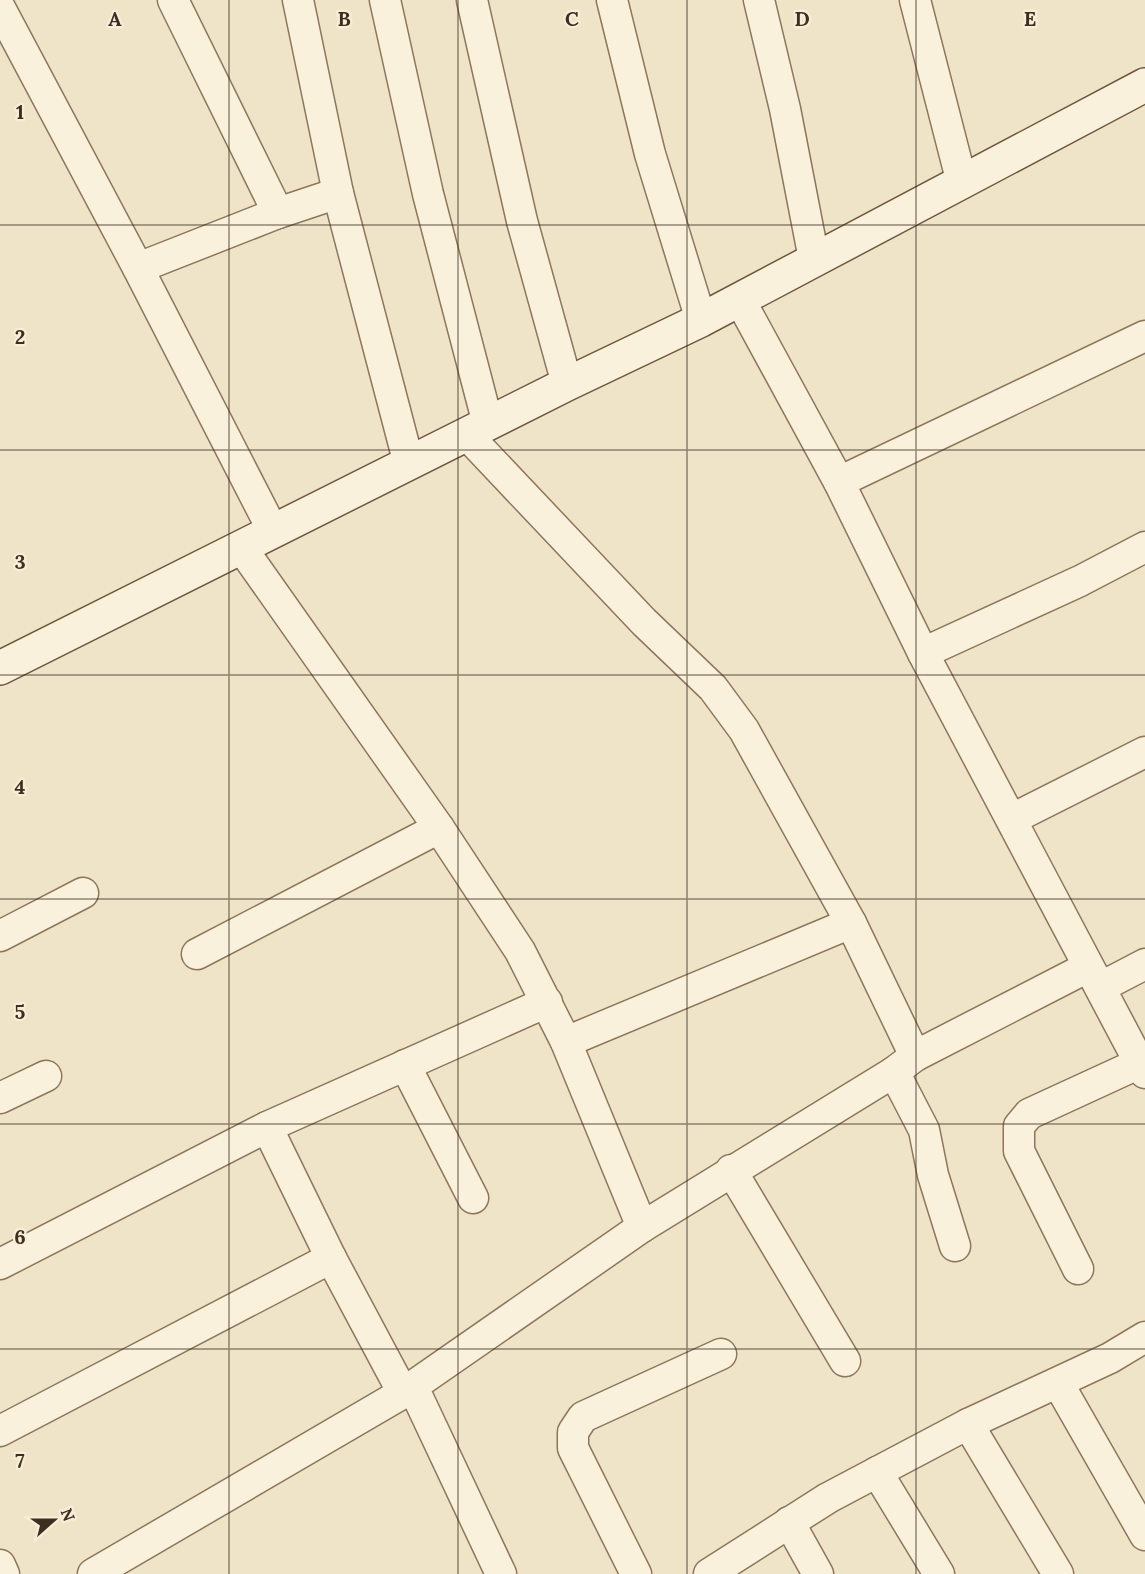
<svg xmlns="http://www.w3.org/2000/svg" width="1145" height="1574" viewBox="0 0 1145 1574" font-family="Lora,serif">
<rect width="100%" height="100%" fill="#f0e4c8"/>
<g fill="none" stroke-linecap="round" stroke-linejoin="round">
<g stroke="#8d765c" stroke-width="33">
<g id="street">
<path d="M173,0L278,213"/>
<path d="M298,0L338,193L409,464"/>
<path d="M385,0L428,194L488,424"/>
<path d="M472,0L522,221L567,384"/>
<path d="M612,0L650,154L701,320"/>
<path d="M759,0L785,109L814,259"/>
<path d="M915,0L962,183"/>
<path d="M0,8L138,268L273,531"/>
<path d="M138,268L278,213L338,193"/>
<path d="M740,300L839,482L923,653L1145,1073"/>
<path d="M467,435L644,622L713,688L744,730L851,923L915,1056"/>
<path d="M839,482L1145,336"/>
<path d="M241,547L439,828L520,951L566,1042L642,1227"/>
<path d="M923,653L1080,581L1145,547"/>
<path d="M1012,819L1145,752"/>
<path d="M0,936L83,893"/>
<path d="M197,954L439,828"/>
<path d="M1101,987L1145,964"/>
<path d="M566,1042L851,923"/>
<path d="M405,1065L473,1198"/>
<path d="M894,1072L924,1130L933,1175L955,1246"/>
<path d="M0,1098L46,1076"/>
<path d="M267,1127L331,1258L403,1393"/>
<path d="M731,1170L845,1361"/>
<path d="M0,1264L267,1127L547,1002"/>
<path d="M1078,1269L1019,1151V1126L1029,1114L1140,1063"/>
<path d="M1058,1383L1145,1535"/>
<path d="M413,1387L501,1574"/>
<path d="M968,1424L1058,1574"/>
<path d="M0,1431L331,1258"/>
<path d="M877,1472L939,1574"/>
<path d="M789,1522L818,1574"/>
<path d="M0,1565L4,1574"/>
<path d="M93,1574L403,1393L642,1227L894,1072L915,1056L1088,967"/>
<path d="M636,1574L573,1448V1432L583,1417L721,1354"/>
<path d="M709,1574L828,1498L968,1424L1110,1358L1145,1337"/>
</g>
</g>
<g stroke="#6f573f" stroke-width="36">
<path id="secondary" d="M0,668L567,384L701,320L1145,85"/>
</g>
<use href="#street" stroke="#faf1dc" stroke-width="30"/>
<use href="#secondary" stroke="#faf1dc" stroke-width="33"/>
</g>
<path fill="none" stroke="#3d2e20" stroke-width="1.5" stroke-opacity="0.55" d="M229,0V1574M458,0V1574M687,0V1574M916,0V1574M0,225H1145M0,450H1145M0,675H1145M0,899H1145M0,1124H1145M0,1349H1145"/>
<g font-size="20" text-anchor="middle" font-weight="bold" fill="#3d2e20" stroke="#f7eed8" stroke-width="4.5" stroke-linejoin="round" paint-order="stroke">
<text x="115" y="26">A</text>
<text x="344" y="26">B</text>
<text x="572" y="26">C</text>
<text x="802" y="26">D</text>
<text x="1030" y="26">E</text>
<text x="20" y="119">1</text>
<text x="20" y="344">2</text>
<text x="20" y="569">3</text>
<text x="20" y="794">4</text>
<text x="20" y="1019">5</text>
<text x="20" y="1244">6</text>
<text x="20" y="1468">7</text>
</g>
<g transform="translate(54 1520) rotate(69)" stroke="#f7eed8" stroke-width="4.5" paint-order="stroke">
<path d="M0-4.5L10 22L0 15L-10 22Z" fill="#3d2e20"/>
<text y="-9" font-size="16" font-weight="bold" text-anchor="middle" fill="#3d2e20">N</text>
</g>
</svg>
